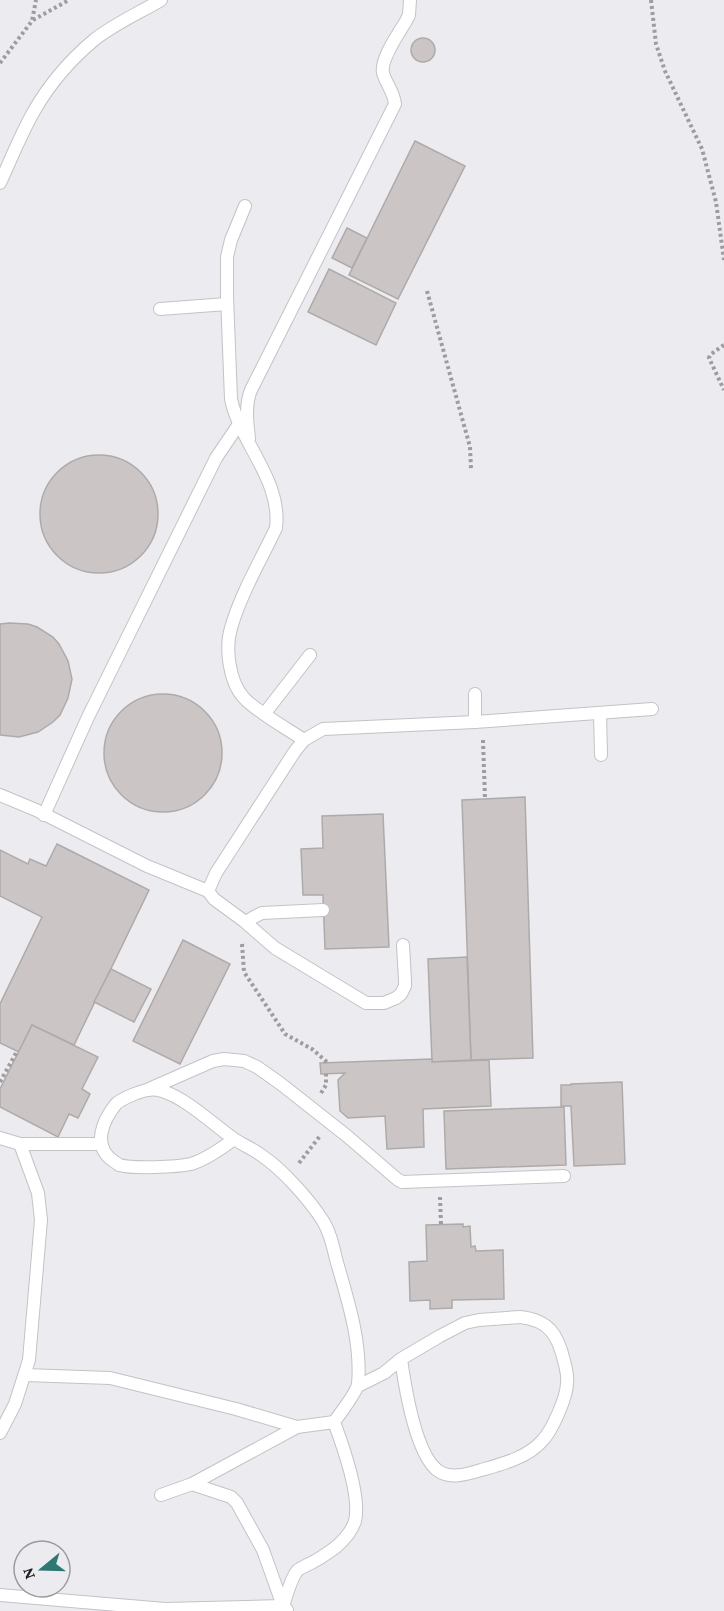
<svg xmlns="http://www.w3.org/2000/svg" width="724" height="1611" viewBox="0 0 724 1611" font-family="'Crimson Pro',serif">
<rect width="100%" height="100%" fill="#ecebef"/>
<g fill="#cbc6c5" stroke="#afaaaa" stroke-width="1.5">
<circle cx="423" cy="50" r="12"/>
<path d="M415,141L465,166L398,299L349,275Z"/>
<path d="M347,228L367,238L352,268L332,258Z"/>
<path d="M329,269L396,303L376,345L308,312Z"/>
<circle cx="99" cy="514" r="59"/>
<path d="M9,623L28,624L37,627L53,637L59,644L68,661L72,679L68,698L60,715L53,722L38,732L19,737L0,735V624Z"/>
<circle cx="163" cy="753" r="59"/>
<path d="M525,797L533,1058L471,1060L462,800Z"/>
<path d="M383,814L389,947L325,949L323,895H303L301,849L323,848L322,816Z"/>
<path d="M57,844L149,890L74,1045L32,1025L19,1052L0,1043V1004L42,917L0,896V850L28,864L30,859L46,866Z"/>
<path d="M183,940L230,964L180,1064L133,1041Z"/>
<path d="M467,957L471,1060L432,1062L428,959Z"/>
<path d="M111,969L151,989L134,1022L94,1002Z"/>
<path d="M32,1025L98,1057L82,1089L90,1094L78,1118L69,1114L58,1137L0,1107V1089Z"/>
<path d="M432,1059V1062L489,1060L491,1106L423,1109L424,1147L387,1149L385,1116L348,1118L340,1111L338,1080L345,1073L321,1074L320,1063Z"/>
<path d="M622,1082L625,1164L574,1166L571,1106H561V1085H571V1084Z"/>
<path d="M564,1107L566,1165L446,1169L444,1111Z"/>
<path d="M463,1224V1227L470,1226L471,1247L475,1246L476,1251L503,1250L504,1299L452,1300V1308L430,1309V1300L410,1301L409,1262L427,1261L426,1225Z"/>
</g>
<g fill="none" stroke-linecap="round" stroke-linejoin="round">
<g stroke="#c3c3c6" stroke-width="14">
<g id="lane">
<path d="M0,183C11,159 21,134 34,111C49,85 70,60 94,40C114,24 139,13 161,0"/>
<path d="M245,206L231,240L227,257V296L231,399C240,443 282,480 276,528C261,560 241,593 231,628C225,648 229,682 244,698C257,712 286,728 304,740"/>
<path d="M160,309L227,304"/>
<path d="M249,438C247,422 245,404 251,390L395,104C394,92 386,84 383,73C380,59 399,33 406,21L409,15L410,0"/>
<path d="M265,713L310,655"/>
<path d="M600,713L601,755"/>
<path d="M475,722V694"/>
<path d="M0,795L36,810L147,866L208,891L216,873L295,751L304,740L323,729L475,722L652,709"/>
<path d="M44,815L88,717L216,458L239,424"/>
<path d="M208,891L214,899L244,921L275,948L366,1003H384L396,998L401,994L405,986V980L403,945"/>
<path d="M246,922L254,917L262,913L323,910"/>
<path d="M149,1089L213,1061L224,1059L244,1061L257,1067L281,1084L347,1136L397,1179L402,1182L564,1176"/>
<path d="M0,1138L20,1144H100"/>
<path d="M234,1139C221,1149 207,1159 191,1164C177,1167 133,1169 119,1165C118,1164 112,1160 112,1160C92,1145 103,1120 116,1104C121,1099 142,1090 149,1090C153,1089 158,1090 162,1091C186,1098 214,1125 234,1139C243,1145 253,1149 261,1155C282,1169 309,1199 323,1221C330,1232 333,1246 336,1259C347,1298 362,1342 358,1384C357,1391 340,1414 334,1422"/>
<path d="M25,1375L110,1378L236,1409L297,1427"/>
<path d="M358,1386L384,1373L401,1359L440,1336L465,1323L479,1320L520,1317C549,1320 558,1335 564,1361C566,1368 568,1376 567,1383C567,1397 552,1431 542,1441C527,1458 502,1464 481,1470C468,1474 450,1480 437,1470C415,1452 405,1387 401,1359"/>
<path d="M334,1422C343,1446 361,1497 355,1521C352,1531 344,1540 336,1547C329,1552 321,1558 313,1562C308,1565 301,1567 297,1571C290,1580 287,1595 283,1606L263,1550L237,1503L231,1497L192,1484L297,1427Z"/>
<path d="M0,1433L15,1404L29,1360L41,1220L38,1193L20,1144"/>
<path d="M161,1495L192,1484"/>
<path d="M0,1595L165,1609L283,1606L287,1610"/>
</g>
</g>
<g stroke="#9d9ca0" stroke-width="4" stroke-dasharray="3 3" stroke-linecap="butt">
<path d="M651,0L656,44L665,71L702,149L716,202L724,260"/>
<path d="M33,20L69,0"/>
<path d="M0,63L32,21L36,0"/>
<path d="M427,291L470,447L471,469"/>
<path d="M724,345L710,355L709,358L724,390"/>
<path d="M483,740L485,799"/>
<path d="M242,944L244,972L285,1034L312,1049L328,1063"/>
<path d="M0,1082L16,1053"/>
<path d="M321,1093L326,1085V1074"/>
<path d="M299,1163L320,1136"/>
<path d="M440,1197L441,1224"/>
</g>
<use href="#lane" stroke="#fff" stroke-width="12"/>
</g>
<g transform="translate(42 1569) rotate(251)"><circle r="28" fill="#ecebef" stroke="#9b9a9d" stroke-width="1.5"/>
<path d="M0-4.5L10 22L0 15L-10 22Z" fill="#2f7772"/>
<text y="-9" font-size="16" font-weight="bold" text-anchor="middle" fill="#212123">N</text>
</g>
</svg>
